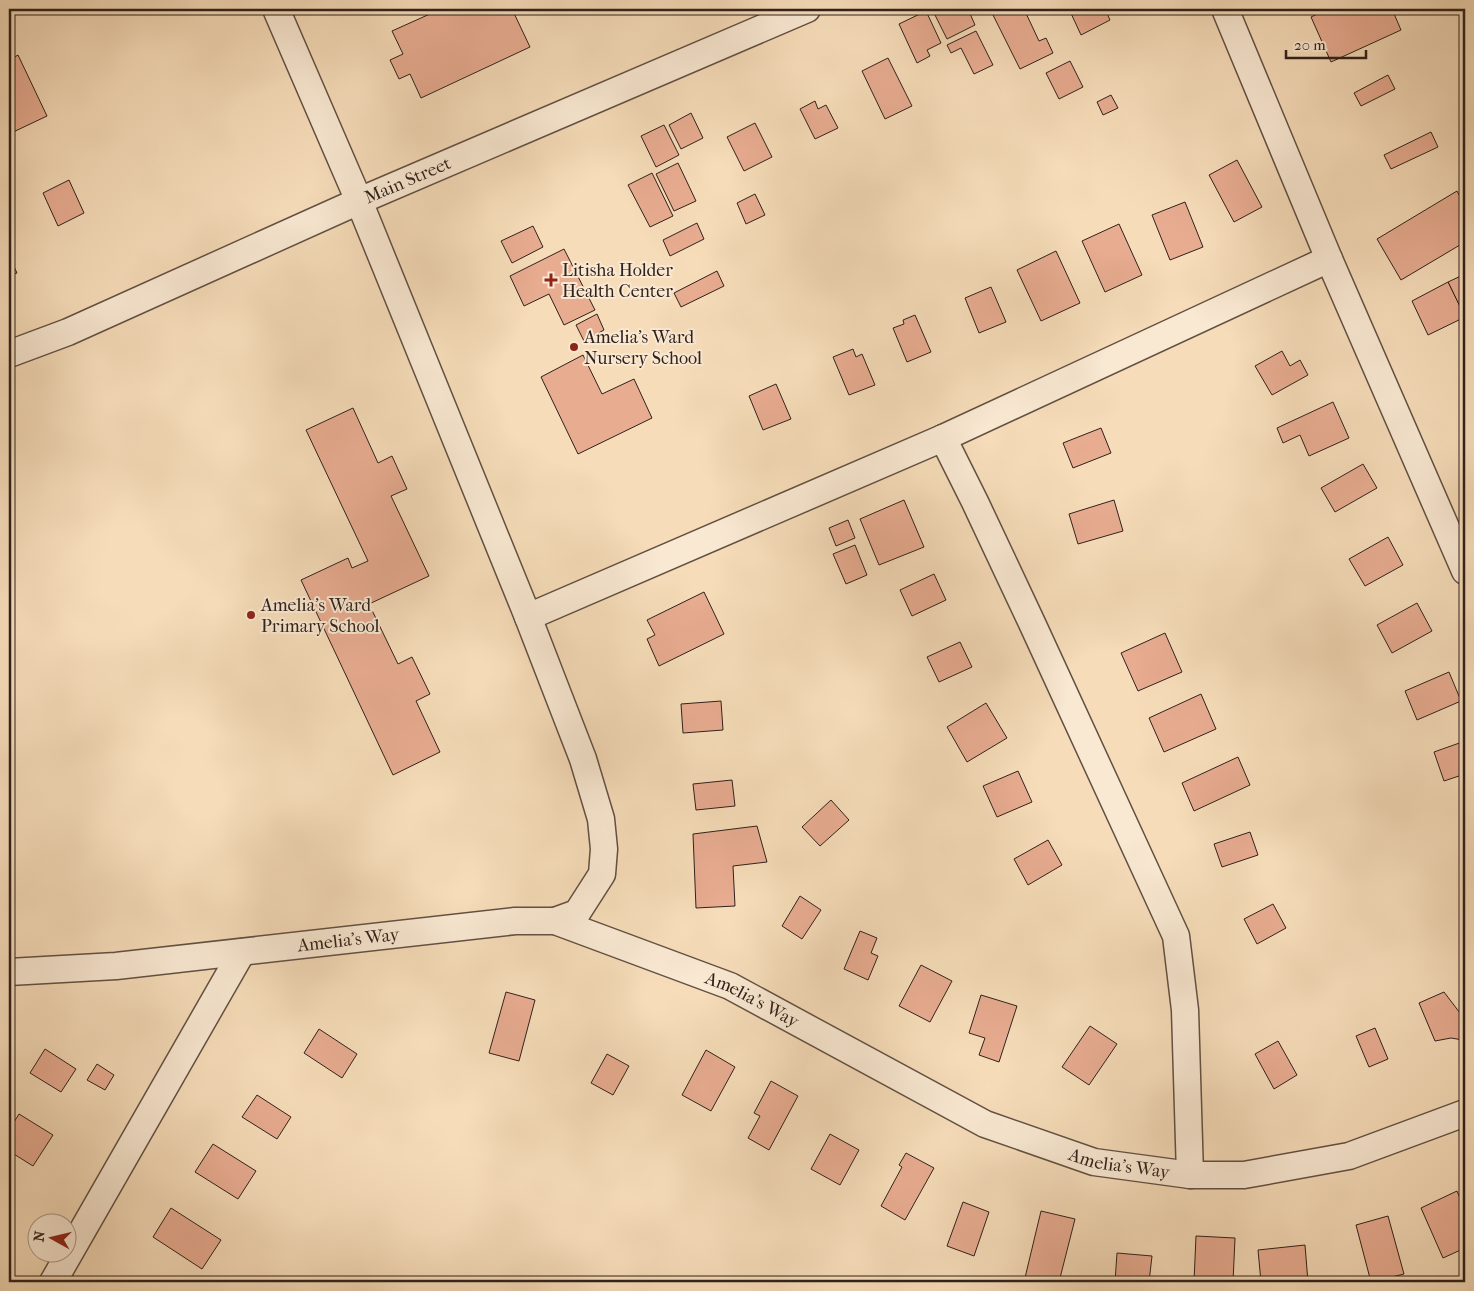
<svg xmlns="http://www.w3.org/2000/svg" width="1474" height="1291" viewBox="0 0 1474 1291" font-family="'IM FELL French Canon',serif">
<rect width="100%" height="100%" fill="#f6dcb9"/>
<filter id="stains"><feTurbulence type="fractalNoise" baseFrequency=".004" numOctaves="4"/><feColorMatrix values="0 0 0 0 .2 0 0 0 0 .09 0 0 0 0 .02 0 0 0 .5 -.17"/></filter>
<radialGradient id="worn" r=".72"><stop offset=".6" stop-color="#630" stop-opacity="0"/><stop offset="1" stop-color="#630" stop-opacity=".3"/></radialGradient>
<g fill="#e8ac91" stroke="#30211b">
<path d="M441,9H512L530,47L421,98L410,74L399,79L390,60L403,54L392,31Z"/>
<path d="M932,9H968L975,25L947,39Z"/>
<path d="M996,9H1024L1039,41L1046,38L1053,53L1020,69L991,11Z"/>
<path d="M1069,9H1105L1110,20L1081,35Z"/>
<path d="M1143,9H1156L1145,14Z"/>
<path d="M1328,9H1392L1401,30L1331,62L1311,17Z"/>
<path d="M926,11L941,43L927,50L930,56L917,63L899,24Z"/>
<path d="M976,31L993,65L974,74L961,48L951,53L947,45Z"/>
<path d="M18,55L47,116L9,134V60Z"/>
<path d="M888,58L912,106L885,119L862,71Z"/>
<path d="M1070,61L1083,87L1059,99L1046,73Z"/>
<path d="M1388,75L1395,89L1361,106L1354,93Z"/>
<path d="M1111,95L1118,108L1103,115L1097,102Z"/>
<path d="M815,101L818,109L826,105L838,128L815,139L800,109Z"/>
<path d="M691,113L703,138L681,149L669,125Z"/>
<path d="M755,123L772,157L744,171L727,137Z"/>
<path d="M664,125L679,155L656,167L641,136Z"/>
<path d="M1431,132L1438,147L1391,169L1384,155Z"/>
<path d="M1237,160L1262,207L1234,222L1209,175Z"/>
<path d="M678,163L696,201L674,211L656,174Z"/>
<path d="M652,173L673,216L650,227L628,185Z"/>
<path d="M69,180L84,213L58,226L43,193Z"/>
<path d="M1457,191L1465,206V242L1401,280L1377,239Z"/>
<path d="M755,194L765,215L746,224L737,203Z"/>
<path d="M1185,202L1203,247L1170,260L1152,215Z"/>
<path d="M697,223L704,239L670,256L663,240Z"/>
<path d="M1119,224L1142,275L1105,292L1082,241Z"/>
<path d="M533,226L543,247L512,263L501,241Z"/>
<path d="M564,249L595,310L564,325L549,294L524,306L510,276Z"/>
<path d="M1056,251L1080,303L1041,321L1017,270Z"/>
<path d="M9,256L17,273L9,276Z"/>
<path d="M717,271L724,286L681,307L674,293Z"/>
<path d="M1465,274V317L1448,282Z"/>
<path d="M1448,282L1465,317L1428,335L1412,301Z"/>
<path d="M991,287L1006,322L979,333L965,298Z"/>
<path d="M597,314L604,330L584,341L576,325Z"/>
<path d="M915,315L931,352L907,362L893,328L904,324L903,320Z"/>
<path d="M853,349L856,357L862,354L875,385L849,395L833,357Z"/>
<path d="M1282,351L1290,366L1300,360L1308,375L1272,395L1255,366Z"/>
<path d="M583,355L602,394L634,379L652,418L578,454L541,377Z"/>
<path d="M776,384L791,419L763,430L749,396Z"/>
<path d="M1333,402L1349,438L1309,456L1300,435L1283,443L1277,428Z"/>
<path d="M353,408L378,463L392,456L407,489L391,496L429,576L369,604L398,664L412,657L430,694L416,701L440,752L393,775L301,580L348,558L352,568L368,561L306,430Z"/>
<path d="M1101,428L1111,453L1073,468L1063,443Z"/>
<path d="M1363,464L1377,488L1335,512L1321,488Z"/>
<path d="M904,500L924,547L879,565L860,519Z"/>
<path d="M1114,500L1123,531L1078,544L1069,514Z"/>
<path d="M848,520L855,538L836,546L829,528Z"/>
<path d="M1388,537L1403,565L1365,586L1349,559Z"/>
<path d="M855,545L867,575L846,584L833,554Z"/>
<path d="M934,574L946,600L912,616L900,590Z"/>
<path d="M704,592L724,634L659,666L647,639L655,635L647,620Z"/>
<path d="M1417,603L1432,631L1392,653L1377,625Z"/>
<path d="M1165,633L1182,672L1138,691L1121,653Z"/>
<path d="M960,642L972,667L939,682L927,657Z"/>
<path d="M1449,672L1461,701L1417,720L1405,691Z"/>
<path d="M1201,694L1216,729L1164,752L1149,718Z"/>
<path d="M721,701L723,730L683,733L681,704Z"/>
<path d="M986,703L1007,738L967,762L947,727Z"/>
<path d="M1465,741V774L1444,781L1434,752Z"/>
<path d="M1238,757L1250,785L1194,811L1182,783Z"/>
<path d="M1018,771L1032,802L997,817L983,786Z"/>
<path d="M732,780L735,806L696,810L693,784Z"/>
<path d="M831,800L849,820L820,846L802,827Z"/>
<path d="M757,826L767,862L733,866L735,906L696,908L693,834Z"/>
<path d="M1250,832L1258,855L1222,867L1214,844Z"/>
<path d="M1048,840L1062,865L1028,885L1014,859Z"/>
<path d="M800,896L821,910L802,939L782,926Z"/>
<path d="M1273,904L1286,928L1257,944L1244,919Z"/>
<path d="M860,931L877,938L871,953L878,956L868,980L844,969Z"/>
<path d="M921,965L952,981L930,1022L899,1006Z"/>
<path d="M506,992L535,1000L519,1061L489,1053Z"/>
<path d="M1444,992L1460,1013L1463,1040L1451,1038L1435,1041L1419,1003Z"/>
<path d="M981,995L1017,1006L999,1062L979,1055L985,1038L969,1033Z"/>
<path d="M1090,1026L1117,1044L1089,1085L1062,1067Z"/>
<path d="M1375,1028L1388,1059L1369,1067L1356,1036Z"/>
<path d="M319,1029L357,1054L342,1078L304,1053Z"/>
<path d="M1278,1041L1297,1075L1274,1089L1255,1054Z"/>
<path d="M45,1049L76,1069L61,1092L30,1073Z"/>
<path d="M706,1050L735,1067L711,1111L682,1095Z"/>
<path d="M607,1054L629,1066L613,1095L591,1083Z"/>
<path d="M97,1064L114,1075L105,1090L87,1080Z"/>
<path d="M771,1081L798,1096L769,1150L748,1138L760,1116L754,1113Z"/>
<path d="M257,1095L291,1117L277,1139L242,1117Z"/>
<path d="M19,1114L53,1135L33,1166L9,1151V1130Z"/>
<path d="M830,1134L859,1150L840,1185L811,1169Z"/>
<path d="M213,1144L256,1171L238,1199L195,1172Z"/>
<path d="M906,1153L934,1168L905,1220L881,1206L902,1167L899,1165Z"/>
<path d="M1457,1191L1465,1210V1248L1443,1258L1421,1208Z"/>
<path d="M963,1202L989,1212L974,1256L947,1246Z"/>
<path d="M171,1208L221,1240L202,1269L153,1237Z"/>
<path d="M1041,1211L1075,1219L1059,1282H1024Z"/>
<path d="M1388,1216L1404,1274L1371,1282L1356,1225Z"/>
<path d="M1196,1236L1235,1238L1233,1282H1194Z"/>
<path d="M1305,1245L1308,1282H1261L1258,1250Z"/>
<path d="M1117,1253L1152,1256L1149,1282H1115Z"/>
</g>
<g fill="none" stroke-linecap="round" stroke-linejoin="round">
<g stroke="#625042" stroke-width="29">
<g id="minor">
<path d="M276,9L359,201L528,617L583,759L601,819L604,849L602,874L577,913L555,921"/>
<path d="M1225,9L1329,259L1465,571"/>
<path id="s1" d="M9,354L68,332L359,201L807,9"/>
<path d="M943,438L975,502L1031,621L1176,936L1185,1010L1190,1175"/>
<path d="M528,617L943,438L1329,259"/>
<path id="s2" d="M9,972L116,966L515,921H555L730,986L985,1124L1094,1162L1190,1175H1244L1349,1156L1465,1113"/>
<path d="M53,1282L242,952"/>
</g>
</g>
<use href="#minor" stroke="#f9e8d2" stroke-width="26"/>
</g>
<g fill="#8f2418" stroke="#f9e8d2" stroke-width="2">
<path d="M548.5 272.5h5v5h5v5h-5v5h-5v-5h-5v-5h5z"/>
<circle cx="574" cy="347" r="5"/>
<circle cx="251" cy="615" r="5"/>
</g>
<g text-anchor="middle" stroke-width="4" stroke-linejoin="round" paint-order="stroke">
<g font-size="18" fill="#30211b" stroke="#f9e8d2">
<text dy="6" stroke="none"><textPath href="#s1" startOffset="435">Main Street</textPath></text>
<text dy="6" stroke="none"><textPath href="#s2" startOffset="341">Amelia's Way</textPath></text>
<text dy="6" stroke="none"><textPath href="#s2" startOffset="761">Amelia's Way</textPath></text>
<text dy="6" stroke="none"><textPath href="#s2" startOffset="1166">Amelia's Way</textPath></text>
</g>
<g font-size="18" fill="#30211b" stroke="#f9e8d2" text-anchor="start">
<text x="562" y="276">Litisha Holder<tspan x="562" dy="21">Health Center</tspan></text>
<text x="584" y="343">Amelia's Ward<tspan x="584" dy="21">Nursery School</tspan></text>
<text x="261" y="611">Amelia's Ward<tspan x="261" dy="21">Primary School</tspan></text>
</g>
</g>
<rect width="1474" height="1291" fill="none" stroke="#f6dcb9" stroke-width="30"/>
<rect x="10" y="10" width="1454" height="1271" fill="none" stroke="#30211b" stroke-width="2.5"/>
<rect x="15" y="15" width="1444" height="1261" fill="none" stroke="#30211b"/>
<g transform="translate(52 1238) rotate(278)"><circle r="24" fill="#f9e8d2" stroke="#a99889"/>
<path d="M0-4L9 19L0 12L-9 19Z" fill="#8f2418"/>
<text y="-8" font-size="14" font-weight="bold" text-anchor="middle" fill="#30211b">N</text>
</g>
<path d="M1286 50v8h80v-8" fill="none" stroke="#30211b" stroke-width="2.5"/>
<text x="1294" y="50" font-size="15" fill="#30211b" stroke="#f9e8d2" stroke-width="4" paint-order="stroke">20 m</text>
<rect width="100%" height="100%" filter="url(#stains)"/>
<rect width="100%" height="100%" fill="url(#worn)"/>
</svg>
